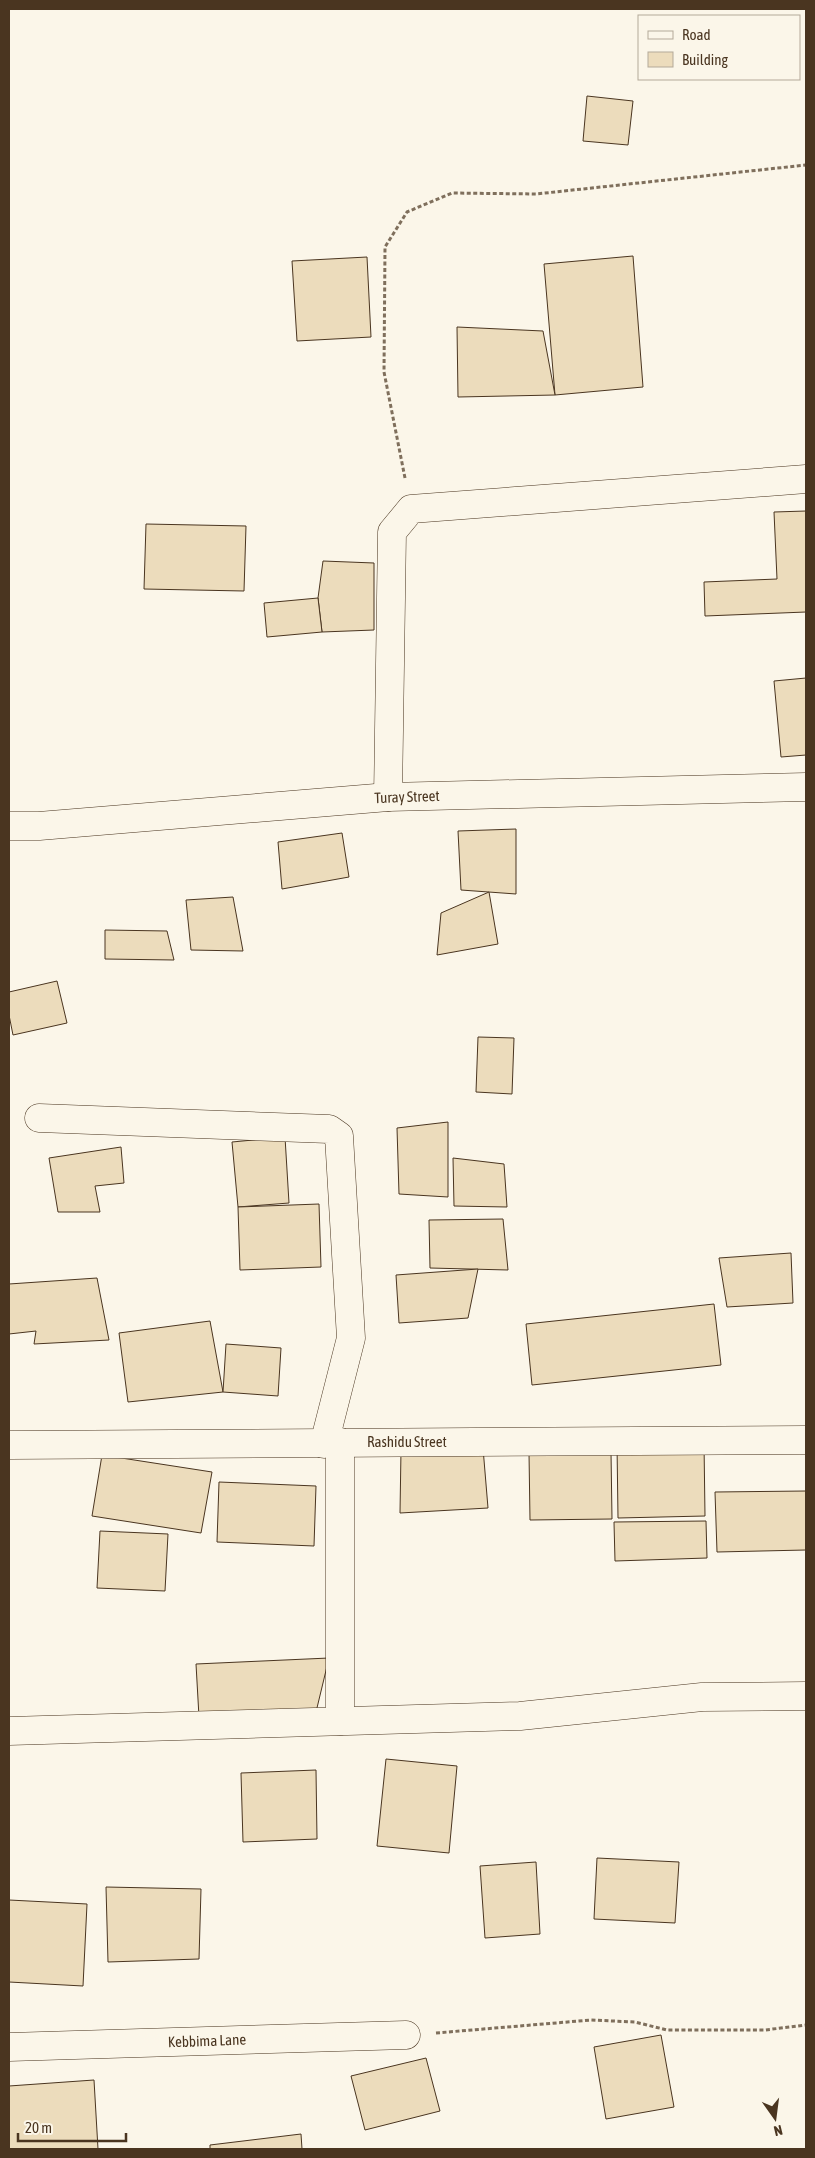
<svg xmlns="http://www.w3.org/2000/svg" width="815" height="2158" viewBox="0 0 815 2158" font-family="'Asap Condensed',sans-serif">
<rect width="100%" height="100%" fill="#fbf6e9"/>
<g fill="#ecdcbc" stroke="#4a3520">
<path d="M587,96L633,101L628,145L583,141Z"/>
<path d="M633,256L643,387L555,395L544,264Z"/>
<path d="M367,257L371,337L297,341L292,261Z"/>
<path d="M457,327L543,331L555,395L458,397Z"/>
<path d="M806,511V612L705,616L704,582L777,579L774,512Z"/>
<path d="M146,524L246,526L244,591L144,589Z"/>
<path d="M323,561L374,563V630L322,632L318,598Z"/>
<path d="M318,598L322,632L267,637L264,603Z"/>
<path d="M806,678V755L781,757L774,681Z"/>
<path d="M516,829V894L461,890L458,831Z"/>
<path d="M342,833L349,877L282,889L278,842Z"/>
<path d="M489,892L498,944L437,955L441,913Z"/>
<path d="M233,897L243,951L191,950L186,900Z"/>
<path d="M105,930L167,931L174,960L105,959Z"/>
<path d="M57,981L67,1023L13,1035L9,1015V992Z"/>
<path d="M478,1037L514,1038L512,1094L476,1092Z"/>
<path d="M448,1122V1197L399,1194L397,1128Z"/>
<path d="M285,1137L289,1203L238,1207L232,1142Z"/>
<path d="M121,1147L124,1183L95,1186L100,1212H58L49,1158Z"/>
<path d="M453,1158L504,1164L507,1207L454,1206Z"/>
<path d="M319,1204L321,1267L240,1270L238,1207Z"/>
<path d="M503,1219L508,1270L430,1268L429,1220Z"/>
<path d="M791,1253L793,1303L727,1307L719,1258Z"/>
<path d="M478,1269L468,1318L399,1323L396,1275Z"/>
<path d="M97,1278L109,1340L34,1344L36,1331L9,1334V1284Z"/>
<path d="M714,1304L721,1365L532,1385L526,1324Z"/>
<path d="M210,1321L223,1392L128,1402L119,1333Z"/>
<path d="M226,1344L281,1348L278,1396L223,1392Z"/>
<path d="M704,1443L705,1516L618,1518L617,1444Z"/>
<path d="M483,1448L488,1508L400,1513L401,1450Z"/>
<path d="M611,1452L612,1519L530,1520L529,1453Z"/>
<path d="M102,1455L212,1472L201,1533L92,1516Z"/>
<path d="M219,1482L316,1486L314,1546L217,1542Z"/>
<path d="M806,1491V1550L717,1552L715,1492Z"/>
<path d="M706,1521L707,1558L615,1561L614,1522Z"/>
<path d="M100,1531L168,1534L165,1591L97,1588Z"/>
<path d="M329,1658L316,1712L199,1717L196,1664Z"/>
<path d="M386,1759L457,1766L449,1853L377,1846Z"/>
<path d="M316,1770L317,1839L243,1842L241,1773Z"/>
<path d="M597,1858L679,1862L675,1923L594,1919Z"/>
<path d="M536,1862L540,1934L485,1938L480,1866Z"/>
<path d="M106,1887L201,1889L199,1959L108,1962Z"/>
<path d="M9,1900L87,1904L83,1986L9,1982Z"/>
<path d="M661,2035L674,2107L606,2119L594,2047Z"/>
<path d="M426,2058L440,2111L365,2130L351,2076Z"/>
<path d="M94,2080L98,2149H9V2086Z"/>
<path d="M301,2134L302,2149H210V2145Z"/>
</g>
<g fill="none" stroke-linecap="round" stroke-linejoin="round">
<g stroke="#4a3520" stroke-width="29">
<g id="minor">
<path d="M388,797L392,532L411,509L806,479"/>
<path d="M9,826H39L388,797L806,787"/>
<path d="M39,1118L329,1129L339,1136L351,1338L324,1444"/>
<path d="M9,1445L806,1440"/>
<path d="M340,1721V1442"/>
<path d="M9,1731L520,1716L702,1697L806,1696"/>
<path d="M9,2047L406,2035"/>
</g>
</g>
<g stroke="#7f6f5c" stroke-width="3" stroke-dasharray="4 2.5" stroke-linecap="butt">
<path d="M405,478L384,372L385,247L407,212L452,193L536,194L806,165"/>
<path d="M436,2033L591,2020L635,2022L667,2030H765L806,2025"/>
</g>
<use href="#minor" stroke="#fbf6e9" stroke-width="28"/>
</g>
<g text-anchor="middle" stroke-width="4" stroke-linejoin="round" paint-order="stroke">
<g font-size="15" fill="#4a3520" stroke="#fbf6e9">
<text transform="translate(407 797) rotate(-2)" y="5">Turay Street</text>
<text x="407" y="1447">Rashidu Street</text>
<text transform="translate(207 2041) rotate(-2)" y="5">Kebbima Lane</text>
</g>
</g>
<rect width="815" height="2158" fill="none" stroke="#4a3520" stroke-width="20"/>
<rect x="638" y="15" width="162" height="65" fill="#fbf6e9" stroke="#b4a999"/>
<rect x="648" y="31" width="25" height="8" fill="#fbf6e9" stroke="#b4a999"/>
<text x="682" y="40" font-size="15" fill="#4a3520">Road</text>
<rect x="648" y="52" width="25" height="15" fill="#ecdcbc" stroke="#b4a999"/>
<text x="682" y="65" font-size="15" fill="#4a3520">Building</text>
<g transform="translate(775 2118) rotate(166)" stroke="#fbf6e9" stroke-width="4" paint-order="stroke">
<path d="M0-4L9 19L0 12L-9 19Z" fill="#4a3520"/>
<text y="-8" font-size="14" font-weight="bold" text-anchor="middle" fill="#4a3520">N</text>
</g>
<path d="M18 2133v8h108v-8" fill="none" stroke="#4a3520" stroke-width="2.5"/>
<text x="25" y="2133" font-size="15" fill="#4a3520" stroke="#fbf6e9" stroke-width="4" paint-order="stroke">20 m</text>
</svg>
